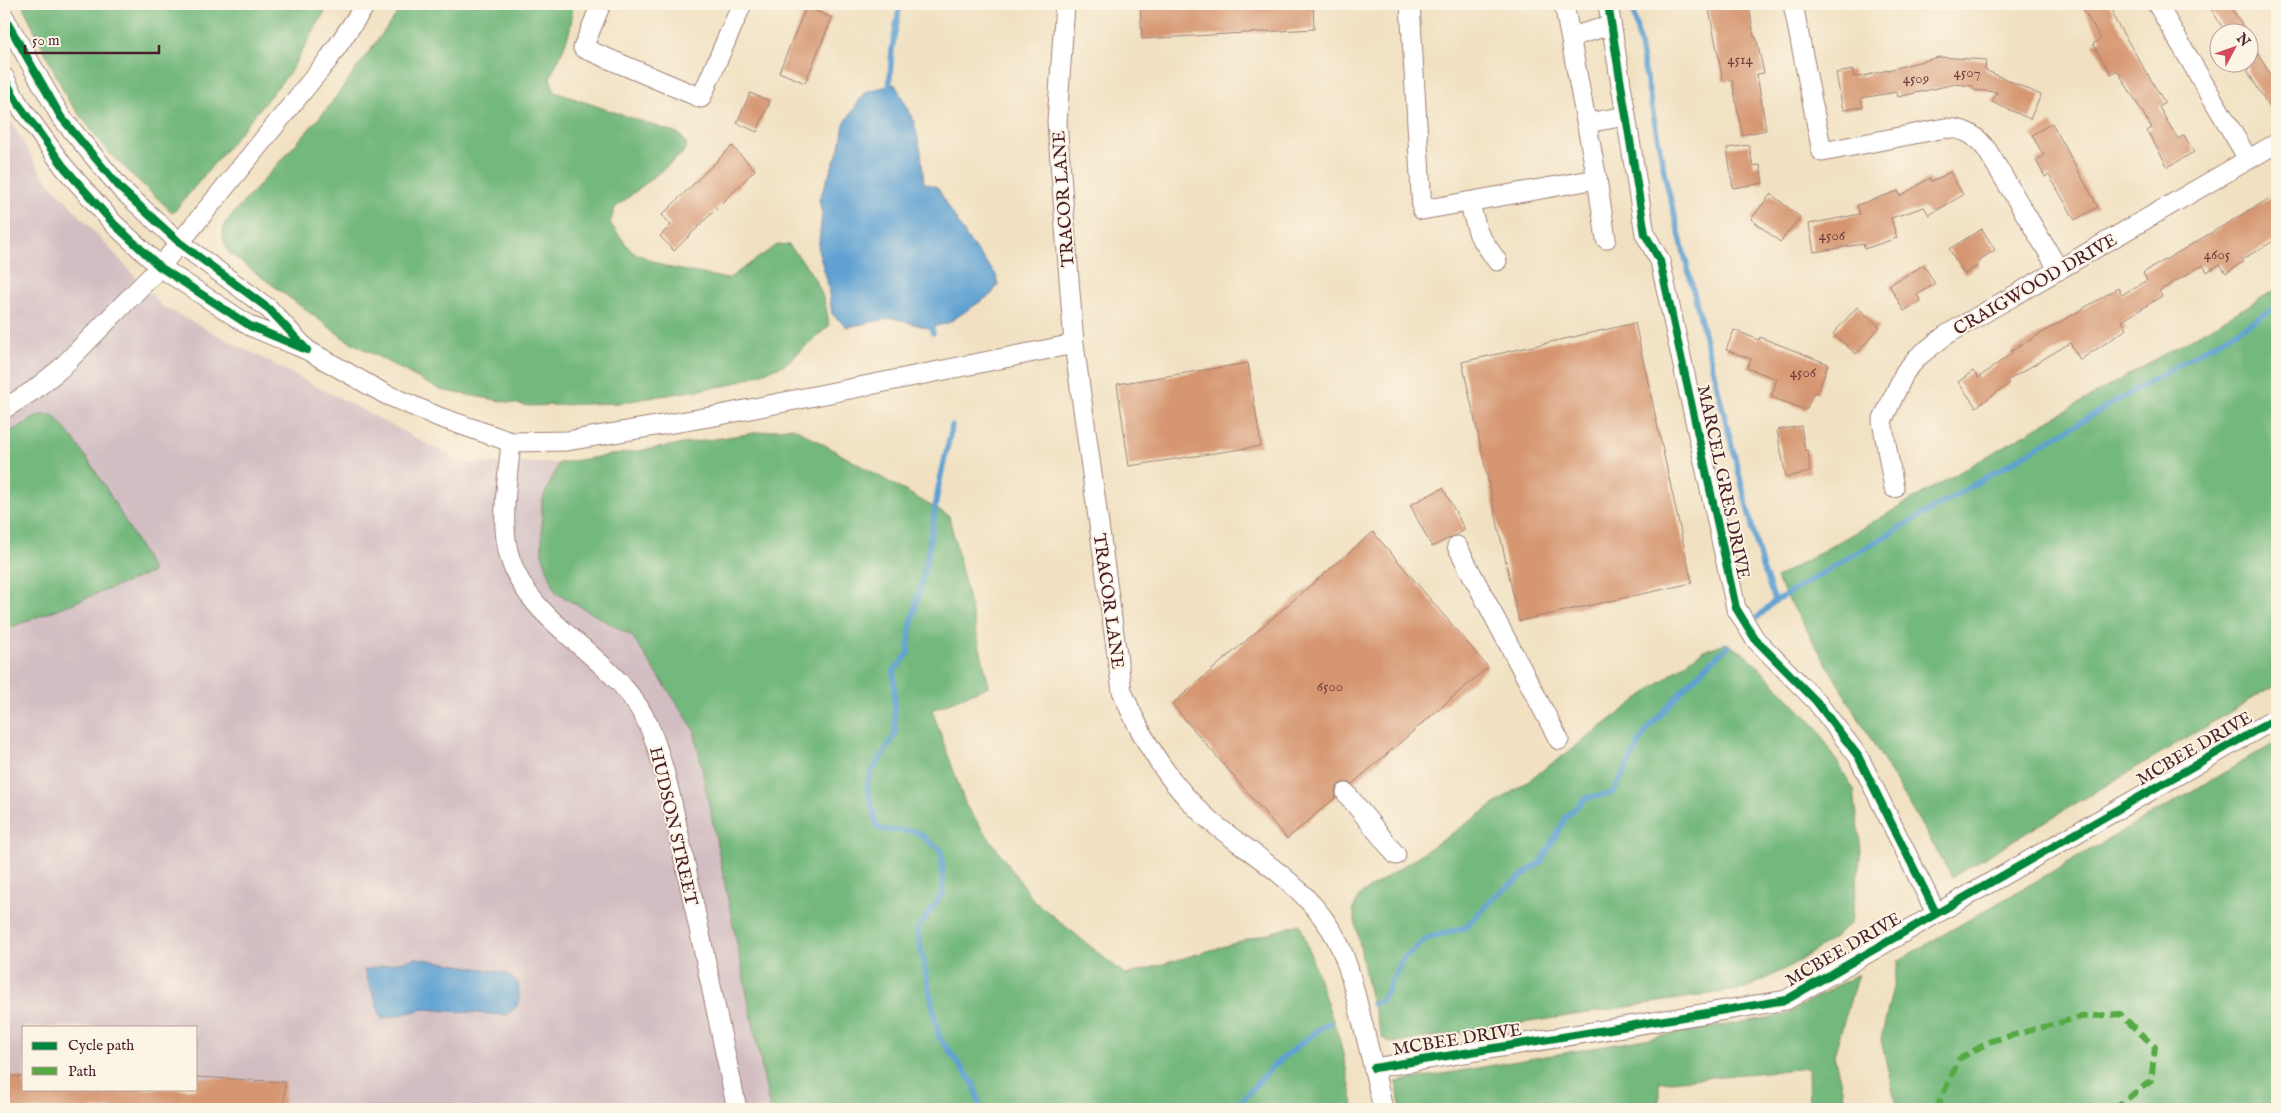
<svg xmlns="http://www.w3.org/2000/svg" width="2281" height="1113" viewBox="0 0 2281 1113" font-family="'IM FELL English',serif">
<rect width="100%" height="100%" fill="#fcf5e5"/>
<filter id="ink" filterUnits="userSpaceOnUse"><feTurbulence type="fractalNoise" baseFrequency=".02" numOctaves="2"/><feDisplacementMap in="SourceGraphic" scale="10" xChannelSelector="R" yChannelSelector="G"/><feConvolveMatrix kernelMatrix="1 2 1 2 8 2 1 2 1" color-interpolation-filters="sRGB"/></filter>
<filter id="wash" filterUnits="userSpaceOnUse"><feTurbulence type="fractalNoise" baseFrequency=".0096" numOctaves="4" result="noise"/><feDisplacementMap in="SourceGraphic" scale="20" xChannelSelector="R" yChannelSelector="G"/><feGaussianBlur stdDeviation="1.12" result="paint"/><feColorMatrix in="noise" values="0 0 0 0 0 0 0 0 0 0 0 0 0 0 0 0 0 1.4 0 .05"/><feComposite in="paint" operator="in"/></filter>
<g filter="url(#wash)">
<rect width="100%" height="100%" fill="#f1e1c2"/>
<path fill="#d2bec2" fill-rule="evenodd" d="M4,110L41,173L162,306L464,463H559L542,501V554L556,593L632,636L694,729L770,1109H4ZM24,1027H196V1089H24Z"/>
<g fill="#73b87d" stroke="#5e6c54">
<path d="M22,4H329L290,72L173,213L111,155L68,100Z"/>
<path d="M404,4H572C575,30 560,55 550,78L555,92L679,134L687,144L682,154L615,208L610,223L631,251L666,267L728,279L778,244L789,245C811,270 826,291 829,326L784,365L729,385L617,403L529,406L440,390L345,339L228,252L222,235L225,223L326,110Z"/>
<path d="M2277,289V684L1952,877L1776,578Z"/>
<path d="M40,415H53C92,457 125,521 153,572L4,630V435Z"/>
<path d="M793,427L949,516L989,686L932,710L966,806L1034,901L1126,975L1300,924L1340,1041L1355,1109H770L694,729L632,636L556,593L542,554V501L559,463Z"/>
<path d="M1726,643L1747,655L1817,728L1854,790L1861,851L1851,923C1818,952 1783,972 1743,989L1393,1043L1382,1038L1367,984L1353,909L1360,895L1478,816L1564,755L1702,651Z"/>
<path d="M2277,742V1109H1897L1881,1040L1899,960Z"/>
<path d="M1858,974L1834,1055L1847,1109H1809L1808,1068L1659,1082V1109H1401L1396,1082L1784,1015Z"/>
</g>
<g fill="#5ea1d2" stroke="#54607e">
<path d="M895,84L914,121L921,152L924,183L937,187L967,238L996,275L998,284L992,294L948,323L928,328L893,318L847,327L832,314L827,280L818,250L822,214L819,200L840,147L844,124L865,92Z"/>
<path d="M417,958L506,973L518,983C520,998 521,1007 506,1015L424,1009L382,1019L364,970Z"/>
</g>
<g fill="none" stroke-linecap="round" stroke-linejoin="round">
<g stroke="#5ea1d2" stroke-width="5.5">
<path d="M1632,4L1666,181L1762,566L1775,601"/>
<path d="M889,91L892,49L900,4"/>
<path d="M930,321L933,333"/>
<path d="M952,426L938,489L928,554L910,630L908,654L894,671L895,735L871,773L867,784L877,827L883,830L915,831L942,851L943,893L917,930L939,1037L975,1086L980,1109"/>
<path d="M1758,617L1775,601L2277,307"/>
<path d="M1373,1004L1383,999L1403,959L1428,938L1466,927L1497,895L1542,861L1566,817L1586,798L1613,793L1646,731L1688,684L1728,646"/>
<path d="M1234,1109L1273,1066L1322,1027L1331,1023"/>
</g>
</g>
<g id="blocks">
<g fill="#d59671">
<path d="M1140,4H1313L1314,29L1142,39Z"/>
<path d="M1708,4H1748L1749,6L1754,37H1756L1764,73L1757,74L1766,130L1742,135L1732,80L1723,81Z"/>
<path d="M2080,4H2108L2114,13L2112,15L2165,103L2159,107L2178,139L2184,135L2194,152L2168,167L2147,131L2152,128L2117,70L2111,74L2093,44L2101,39Z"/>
<path d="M2208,4H2229L2246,32H2225Z"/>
<path d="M806,7L832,18L805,83L779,72Z"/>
<path d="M2248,37L2277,86V120L2248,72Z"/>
<path d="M1939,57L1986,60L1985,70L2041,95L2030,119L1992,102L1997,92L1973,90V86L1955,84L1898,97L1897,92L1861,98L1863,107L1843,110L1836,73L1853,70L1854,77L1864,76Z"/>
<path d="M750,93L770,101L757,132L737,123Z"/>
<path d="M2052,123L2098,207L2075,220L2049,175L2045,177L2036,160L2044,156L2032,135Z"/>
<path d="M1749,145L1753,166L1760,165L1763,183L1733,188L1727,148Z"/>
<path d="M732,146L755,170L674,251L660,236L671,225L662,215Z"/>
<path d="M1950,172L1963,195L1929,215L1924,207L1891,218L1897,238L1864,249L1863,244L1814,252L1809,224L1860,214L1857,205L1898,191L1900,196L1930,178L1931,181L1936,180Z"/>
<path d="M1771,194L1800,217L1780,242L1751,219Z"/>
<path d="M2277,194V239L2241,260L2243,262L2226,273L2220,264L2207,272L2203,265L2159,291L2162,296L2122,321L2127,329L2080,360L2070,343L2007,381L2009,384L1976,407L1958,382L1973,371L1978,378L2012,353L2011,351L2118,288L2122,295L2147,280L2143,273Z"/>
<path d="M1982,229L1995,250L1981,259L1978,262L1979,265L1964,274L1949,249Z"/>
<path d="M1924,265L1935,284L1917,295L1921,301L1904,311L1889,285Z"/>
<path d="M1857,307L1880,327L1856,354L1833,334Z"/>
<path d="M1635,323L1692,583L1519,621L1462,362Z"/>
<path d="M1734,330L1759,340L1760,337L1828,364L1818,393L1814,392L1806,410L1771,397L1777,379L1747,368L1751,359L1726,350Z"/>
<path d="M1248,363L1261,446L1129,466L1117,384Z"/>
<path d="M1801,426L1805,451L1808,450L1810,472L1786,477L1777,430Z"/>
<path d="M1443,488L1465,530L1432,547L1410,505Z"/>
<path d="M1373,532L1488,667L1352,784L1345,782L1339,785L1335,789L1336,797L1287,839L1172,704Z"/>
<path d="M10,1076L24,1077V1089H196V1077L285,1082L284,1109H4V1080Z"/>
</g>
</g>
</g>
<g filter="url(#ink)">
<use href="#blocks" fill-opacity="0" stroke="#9e8076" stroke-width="1"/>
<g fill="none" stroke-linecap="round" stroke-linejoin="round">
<g stroke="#9e8076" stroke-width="21">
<g id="minor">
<path d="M601,4L583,48L701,98L742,4"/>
<path d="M1065,4L1057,122L1074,344L1122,691C1143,743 1171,788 1214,824C1256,857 1303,884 1332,931C1347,956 1353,985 1360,1013C1368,1045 1376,1077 1383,1109"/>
<path d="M1410,4L1422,210L1597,179"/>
<path d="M1564,4L1597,179L1606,239"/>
<path d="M1608,4L1645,234L1660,261L1736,608L1755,639L1816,701L1858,756L1936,913"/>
<path d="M1793,4L1822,152L1945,128C1964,128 1976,135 1987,150L2059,270"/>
<path d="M2157,4L2248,159"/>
<path d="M4,17L61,117L121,189L180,243L269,309L307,350L250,326L160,267L114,224L64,167L17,102L4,77"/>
<path d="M1571,37L1611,25"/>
<path d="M1587,123L1626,116"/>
<path d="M1469,202L1479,235L1497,261"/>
<path d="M307,350L385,394L439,417L511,442L567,441L715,416L1074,344"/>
<path d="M4,409L34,390L60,369L160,267L328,60L366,4"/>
<path d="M511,442C508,477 499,524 510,558C531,629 623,658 651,731C669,777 677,829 688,877C704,954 721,1032 737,1109"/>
<path d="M1894,488L1882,421L1905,372L1919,356L1946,335L2277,143"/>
<path d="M1457,546L1559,740"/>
<path d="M1346,793L1396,855"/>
<path d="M1374,1068L1786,1000L2277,718"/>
</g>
</g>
<use href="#minor" stroke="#fff" stroke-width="19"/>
<path stroke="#57aa44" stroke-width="6" stroke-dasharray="12 6" stroke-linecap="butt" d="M1943,1109L1939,1103L1959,1059L1991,1041L2081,1017L2120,1014L2155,1047L2151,1081L2113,1109"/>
<g stroke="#fcf5e5" stroke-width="11">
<g id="cycleway">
<path d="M1608,4L1645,234L1660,261L1736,608L1755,639L1816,701L1858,756L1936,913"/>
<path d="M4,17L61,117L121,189L180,243L269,309L307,350L250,326L160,267L114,224L64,167L17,102L4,77"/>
<path d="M1374,1068L1786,1000L2277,718"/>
</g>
</g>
<use href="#cycleway" stroke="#00873e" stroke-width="8"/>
</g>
</g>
<g text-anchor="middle" stroke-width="4" stroke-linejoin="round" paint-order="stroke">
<g font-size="15" fill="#6d3d3c">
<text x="1740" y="64">4514</text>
<text x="1967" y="77">4507</text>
<text x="1916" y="83">4509</text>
<text x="1832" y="240">4506</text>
<text x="2217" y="259">4605</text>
<text x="1803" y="377">4506</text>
<text x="1330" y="691">6500</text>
</g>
<g font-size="18" fill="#4a1f2b" stroke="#fcf5e5">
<text transform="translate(1063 199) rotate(-94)" y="6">TRACOR LANE</text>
<text transform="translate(2035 284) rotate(-30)" y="6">CRAIGWOOD DRIVE</text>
<text transform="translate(1724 482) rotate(78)" y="6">MARCEL GRES DRIVE</text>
<text transform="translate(1109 601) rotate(82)" y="6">TRACOR LANE</text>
<text transform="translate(2194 748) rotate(-30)" y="6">MCBEE DRIVE</text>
<text transform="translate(674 826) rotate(77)" y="6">HUDSON STREET</text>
<text transform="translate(1843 949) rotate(-30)" y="6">MCBEE DRIVE</text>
<text transform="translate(1457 1039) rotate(-9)" y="6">MCBEE DRIVE</text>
</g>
</g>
<rect width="2281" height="1113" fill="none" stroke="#fcf5e5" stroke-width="20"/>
<rect x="22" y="1026" width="175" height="65" fill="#fcf5e5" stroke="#b59f9b"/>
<rect x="32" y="1042" width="25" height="8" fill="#00873e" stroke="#b59f9b"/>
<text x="68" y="1050" font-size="15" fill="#4a1f2b">Cycle path</text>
<rect x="32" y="1067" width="25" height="8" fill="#57aa44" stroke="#b59f9b"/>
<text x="68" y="1076" font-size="15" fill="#4a1f2b">Path</text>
<g transform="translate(2234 48) rotate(49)"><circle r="24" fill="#fcf5e5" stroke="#b59f9b"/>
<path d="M0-4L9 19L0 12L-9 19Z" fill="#d1495b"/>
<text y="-8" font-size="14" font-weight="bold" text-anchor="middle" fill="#4a1f2b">N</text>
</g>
<path d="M25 45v8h134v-8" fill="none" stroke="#4a1f2b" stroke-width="2.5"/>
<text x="32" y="45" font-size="15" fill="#4a1f2b" stroke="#fcf5e5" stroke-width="4" paint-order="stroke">50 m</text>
</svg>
